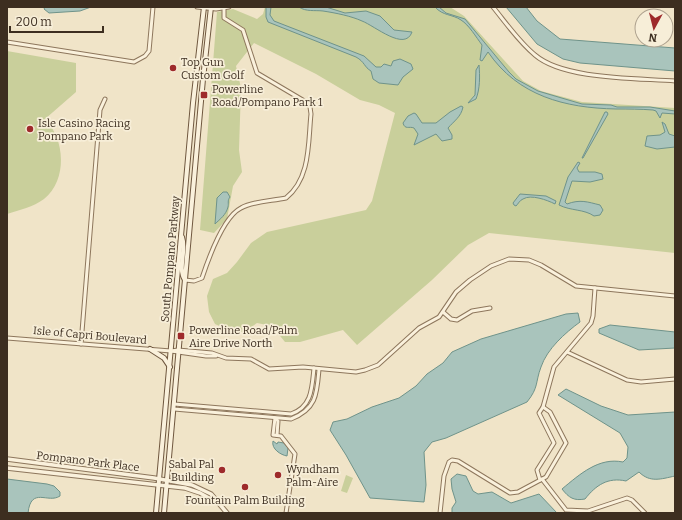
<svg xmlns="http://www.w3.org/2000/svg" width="682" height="520" viewBox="0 0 682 520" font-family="Bitter,serif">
<rect width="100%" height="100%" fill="#f0e4c8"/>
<g fill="#c9cf9b">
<path d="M265,7H450L464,16L523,81L541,91L582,102L675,108V253L489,233L468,245L432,280L357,345L343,330L300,342H285L272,326L257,323L244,332L228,330L215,324L209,312L207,296L213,279L227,273L237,262L251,243L267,232L366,210L372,201L395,113L379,105L360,100L316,74L254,43L236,66L241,88L239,150L242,172L233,186L227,219L214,233L200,230L217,12L233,9L257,19L263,14Z"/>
<path d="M7,51L76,63V92L45,119C65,139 68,180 44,199C33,207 20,210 7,214Z"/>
<path d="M346,475L353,478L347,493L341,491Z"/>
</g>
<g fill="#a9c4bc" stroke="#6f938a">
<path d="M45,7H91L80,11L49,13L44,9Z"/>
<path d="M266,7H271L270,15L274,21L364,56L376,67H381L384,64L391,66L393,61L400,59L411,64L413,69L403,77L398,85L379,83L373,79L371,71C364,67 365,62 356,57L268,22L266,17Z"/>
<path d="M299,7H326L345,13L366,11L380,16L394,30L412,32C405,52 375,26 362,21C351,16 336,13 323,11C315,10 306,12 299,7Z"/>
<path d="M435,7H439L446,13L465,19L509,72L516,79L538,91L582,104L611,105L617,107H650L675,111V114L662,113L660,118L656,111L653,110C641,109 628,109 616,109C565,108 518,96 488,52L482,61L480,60L482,45C476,37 469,25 461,20C452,14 443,16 435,7Z"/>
<path d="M506,7H526L537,21L560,39L675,48V71L580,63L563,59L537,44Z"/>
<path d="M479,65C480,76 480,89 476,99L468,103L475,95L476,70Z"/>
<path d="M461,106L463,107C461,117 454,121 448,128L452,135V139L442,141L436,134L414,145L418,134L414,128C409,126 405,130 403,123L408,116L414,113L416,114L422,123H436L450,112Z"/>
<path d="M605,112H607L608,114L583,158H582Z"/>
<path d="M662,122L665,124L669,134L675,136V147L657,149L645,146L647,136L660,135L665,132Z"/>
<path d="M578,162L580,163L577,168L579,172H595L602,174L603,179L590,182L572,181L565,202L567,204C580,199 588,202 600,205L603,210L600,215L594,216C584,209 571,211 559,205L568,177Z"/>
<path d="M223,192H227L230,197C227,201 229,203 228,207C226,215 220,219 215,224L217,198Z"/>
<path d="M520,194L546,196L556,201L555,204C547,200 531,194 523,199C520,200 518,204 516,206L514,205L513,203Z"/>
<path d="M578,313L580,322C565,333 547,349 541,367C535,383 539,387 527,402L446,438L432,442L424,452L426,485L424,502L370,498L346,455L330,430L333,422L347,419L372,407L399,398L416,386L427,374L443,363L452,352L481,339L566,314Z"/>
<path d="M610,325L675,332V348L639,350L599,333V329Z"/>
<path d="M566,389L601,406L628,415L675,412V476C661,479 650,483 639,472L626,481C608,477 596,485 585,499C574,501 569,498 562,489C580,474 599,457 623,462L627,458L628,447L620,433L558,395Z"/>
<path d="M273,441L277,444L278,442L284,443L288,448L287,456C281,455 271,449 273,441Z"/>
<path d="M457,474L466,476L473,491L478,494L492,492L511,503L539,494L557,513H452V508L456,502L452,489L451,479Z"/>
<path d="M7,479L47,484L54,486L60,492V496C48,504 31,486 28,513H7Z"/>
</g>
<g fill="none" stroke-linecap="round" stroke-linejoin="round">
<g stroke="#8d765c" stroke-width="5">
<g id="minor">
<path d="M197,7L216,9L229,7"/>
<path d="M493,7C506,23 519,42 535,55C564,80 638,78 675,81"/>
<path d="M7,42L134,62L145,56L149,51L153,7"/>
<path d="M185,280L194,281L202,278C208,260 223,217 241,208C253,201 272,201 286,198C311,178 308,142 311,114L310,107L306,102L257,73L243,30L224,18V7"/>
<path d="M443,312L451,319L457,320L472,311L490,308"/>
<path d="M7,338L171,351L206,356H216"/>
<path d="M81,344L100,110L105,99"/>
<path d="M171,351L178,350L212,353L226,358L251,359L269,369L303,367L356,372L365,370L378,365L419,328L439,317L456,292L470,280L491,266L509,259L529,260L541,265L576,286L675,296"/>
<path d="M567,352L627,380L641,382L675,379"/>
<path d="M174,404L291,414C312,407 312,388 314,368"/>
<path d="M174,409L291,419C317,409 317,393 319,369"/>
<path d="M275,418L273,435L281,436L295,454L286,513"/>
<path d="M276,419L278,421L277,435"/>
<path d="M542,479L566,510L588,511L627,498L632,500L645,513"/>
<path d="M540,480L537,470L554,443L539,413L543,407L554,367L591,323L593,316L595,288"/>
<path d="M440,513L444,476L449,462L452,460L458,461L510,493L518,492L546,477L566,443L550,412L543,407"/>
</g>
</g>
<g stroke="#8d765c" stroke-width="5.5">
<g id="tertiary">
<path d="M7,459L154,478L192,485L211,494L227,513"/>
<path d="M7,468L185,488L200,493L216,502"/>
</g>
</g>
<g stroke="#6f573f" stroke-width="6">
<g id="secondary">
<path d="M182,237C187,251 177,267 185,280"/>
<path d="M150,349L164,358L170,367"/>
<path d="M156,513L193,103L204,7"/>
<path d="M164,513L203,79L211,7"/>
</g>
</g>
<use href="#minor" stroke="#faf1dc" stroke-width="3"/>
<use href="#tertiary" stroke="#faf1dc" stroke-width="3.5"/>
<use href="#secondary" stroke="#faf1dc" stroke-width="4"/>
</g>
<g fill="#9e2a2b" stroke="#f7eed8" stroke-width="1.5">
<circle cx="173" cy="68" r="4"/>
<rect x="200" y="91" width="8" height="8" rx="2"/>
<circle cx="30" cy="129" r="4"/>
<rect x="177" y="332" width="8" height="8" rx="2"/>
<circle cx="222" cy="470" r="4"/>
<circle cx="278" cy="475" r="4"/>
<circle cx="245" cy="487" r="4"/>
</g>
<g text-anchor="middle" stroke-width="3.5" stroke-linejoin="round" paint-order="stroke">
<g font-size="11" fill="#3d2e20" stroke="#f7eed8" text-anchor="start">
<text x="181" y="66">Top Gun<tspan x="181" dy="13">Custom Golf</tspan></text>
<text x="212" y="93">Powerline<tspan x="212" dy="13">Road/Pompano Park 1</tspan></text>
<text x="38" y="127">Isle Casino Racing<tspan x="38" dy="13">Pompano Park</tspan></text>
<text x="189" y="334">Powerline Road/Palm<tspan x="189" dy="13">Aire Drive North</tspan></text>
<text x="214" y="468" text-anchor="end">Sabal Pal<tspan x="214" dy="13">Building</tspan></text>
<text x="286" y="473">Wyndham<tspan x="286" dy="13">Palm-Aire</tspan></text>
<text x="245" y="504" text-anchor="middle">Fountain Palm Building</text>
</g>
<g font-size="11" fill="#3d2e20" stroke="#f7eed8">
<text transform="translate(170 259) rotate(-85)" y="4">South Pompano Parkway</text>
<text transform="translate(90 335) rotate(5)" y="4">Isle of Capri Boulevard</text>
<text transform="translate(88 461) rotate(7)" y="4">Pompano Park Place</text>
</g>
</g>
<rect width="682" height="520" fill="none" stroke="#3d2e20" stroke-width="16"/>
<g transform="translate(654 28) rotate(187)"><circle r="19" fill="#f7eed8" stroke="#ada18e"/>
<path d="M0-3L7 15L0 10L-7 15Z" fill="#9e2a2b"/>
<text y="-6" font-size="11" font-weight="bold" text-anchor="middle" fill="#3d2e20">N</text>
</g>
<path d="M10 26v6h93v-6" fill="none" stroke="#3d2e20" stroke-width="2"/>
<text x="16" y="26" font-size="12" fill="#3d2e20" stroke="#f7eed8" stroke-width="3" paint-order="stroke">200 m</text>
</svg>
